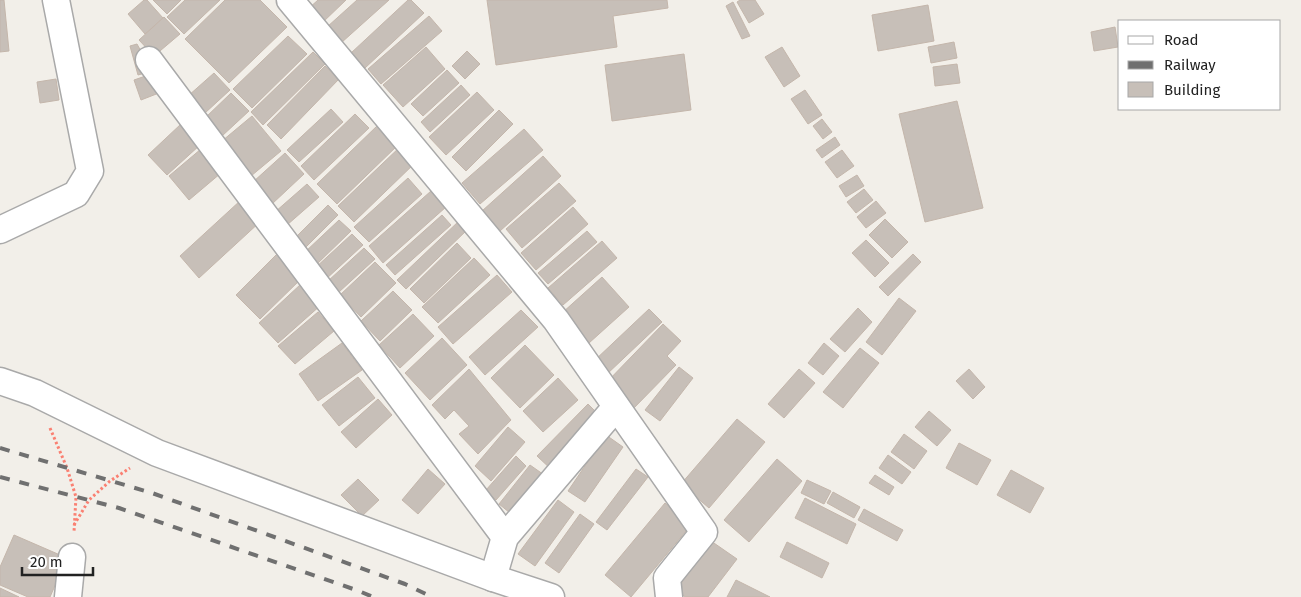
<svg xmlns="http://www.w3.org/2000/svg" width="1301" height="597" viewBox="0 0 1301 597" font-family="'Fira Sans',sans-serif">
<rect width="100%" height="100%" fill="#f2efe9"/>
<g fill="#c7bfb8" stroke="#c4b6ab">
<path d="M0,0H4L9,51L0,52Z"/>
<path d="M144,0H147L163,18L145,34L128,14Z"/>
<path d="M153,0H181L167,14Z"/>
<path d="M185,0H220L184,34L167,17Z"/>
<path d="M225,0H260L287,27L229,83L185,39Z"/>
<path d="M318,0H346L322,23L308,9Z"/>
<path d="M357,0H389L341,43L327,27Z"/>
<path d="M408,0H411L424,13L365,68L351,53Z"/>
<path d="M487,0H667L668,8L613,16L617,47L496,65Z"/>
<path d="M740,0H755L764,14L749,23L737,2Z"/>
<path d="M733,2L750,36L742,39L726,6Z"/>
<path d="M928,5L934,41L878,51L872,15Z"/>
<path d="M429,16L442,31L381,84L368,69Z"/>
<path d="M164,17L180,34L154,56L139,40Z"/>
<path d="M1115,27L1118,47L1094,51L1091,32Z"/>
<path d="M288,36L307,54L252,108L233,89Z"/>
<path d="M954,42L957,58L931,63L928,47Z"/>
<path d="M137,44L152,71L138,75L130,46Z"/>
<path d="M426,47L445,69L403,107L383,85Z"/>
<path d="M782,47L800,76L784,87L765,57Z"/>
<path d="M467,51L480,64L465,79L452,66Z"/>
<path d="M313,52L325,64L263,125L251,112Z"/>
<path d="M684,54L691,110L612,121L605,65Z"/>
<path d="M957,64L960,83L935,86L933,67Z"/>
<path d="M325,66L339,79L281,139L267,125Z"/>
<path d="M447,70L459,83L423,116L411,104Z"/>
<path d="M157,72L164,91L141,100L134,80Z"/>
<path d="M214,73L230,90L205,113L188,96Z"/>
<path d="M56,79L59,100L40,103L37,82Z"/>
<path d="M461,85L470,95L430,132L421,122Z"/>
<path d="M805,90L822,115L808,124L791,99Z"/>
<path d="M477,92L494,110L446,155L429,137Z"/>
<path d="M231,93L249,111L222,136L205,118Z"/>
<path d="M957,101L983,208L925,222L899,114Z"/>
<path d="M331,109L343,122L299,162L287,150Z"/>
<path d="M499,110L513,124L466,171L452,157Z"/>
<path d="M355,114L369,128L314,180L301,166Z"/>
<path d="M252,116L281,151L251,176L222,141Z"/>
<path d="M822,119L832,132L823,139L813,126Z"/>
<path d="M181,124L200,145L167,175L148,155Z"/>
<path d="M378,125L398,145L337,204L317,184Z"/>
<path d="M524,129L543,150L480,204L462,183Z"/>
<path d="M835,137L840,145L822,158L816,150Z"/>
<path d="M402,145L417,161L354,222L338,206Z"/>
<path d="M201,149L221,173L189,200L169,176Z"/>
<path d="M842,150L854,166L837,178L825,162Z"/>
<path d="M285,153L304,174L272,204L253,182Z"/>
<path d="M543,156L561,176L500,231L482,211Z"/>
<path d="M857,175L864,186L846,197L839,186Z"/>
<path d="M408,178L422,194L369,242L354,227Z"/>
<path d="M559,183L576,201L522,248L506,229Z"/>
<path d="M307,184L319,197L287,225L275,212Z"/>
<path d="M864,189L873,200L856,213L847,202Z"/>
<path d="M431,191L446,207L383,263L369,246Z"/>
<path d="M241,200L261,221L199,278L180,256Z"/>
<path d="M876,201L886,213L866,228L857,217Z"/>
<path d="M328,205L338,215L306,247L296,237Z"/>
<path d="M573,207L588,224L536,270L521,253Z"/>
<path d="M442,215L451,225L395,275L386,265Z"/>
<path d="M885,219L908,242L892,258L869,235Z"/>
<path d="M339,220L351,231L316,265L304,253Z"/>
<path d="M460,220L468,229L406,289L397,280Z"/>
<path d="M587,231L597,242L548,284L538,273Z"/>
<path d="M352,234L363,245L325,280L314,269Z"/>
<path d="M866,240L889,263L875,277L852,253Z"/>
<path d="M602,241L617,258L563,305L548,288Z"/>
<path d="M457,243L471,258L424,303L410,289Z"/>
<path d="M364,248L375,259L339,292L328,281Z"/>
<path d="M277,254L302,278L260,319L236,295Z"/>
<path d="M913,254L921,262L888,296L879,287Z"/>
<path d="M474,258L490,275L438,323L422,307Z"/>
<path d="M375,262L396,283L361,317L340,295Z"/>
<path d="M497,275L512,292L453,344L438,327Z"/>
<path d="M602,277L629,307L589,343L562,313Z"/>
<path d="M301,284L321,305L278,343L259,323Z"/>
<path d="M393,291L412,310L380,341L361,321Z"/>
<path d="M899,298L916,311L882,355L866,342Z"/>
<path d="M858,308L872,322L845,352L830,339Z"/>
<path d="M649,309L662,322L606,375L594,361Z"/>
<path d="M521,310L538,327L485,375L469,357Z"/>
<path d="M318,312L334,331L295,364L278,346Z"/>
<path d="M413,314L434,336L400,368L379,345Z"/>
<path d="M663,324L681,341L667,356L676,365L632,410L605,384Z"/>
<path d="M442,338L467,365L430,400L405,373Z"/>
<path d="M342,343L362,370L318,401L299,374Z"/>
<path d="M824,343L839,356L823,375L808,363Z"/>
<path d="M525,345L554,375L520,408L491,378Z"/>
<path d="M860,348L879,363L843,408L823,392Z"/>
<path d="M679,367L693,378L660,421L645,410Z"/>
<path d="M469,369L511,420L478,454L459,434L469,426L454,410L445,419L432,405Z"/>
<path d="M799,369L815,383L784,418L768,404Z"/>
<path d="M969,369L985,387L973,399L956,381Z"/>
<path d="M358,377L375,398L339,426L322,405Z"/>
<path d="M558,378L578,400L543,432L523,411Z"/>
<path d="M378,399L392,415L356,448L341,432Z"/>
<path d="M588,404L604,420L553,471L537,456Z"/>
<path d="M929,411L951,430L937,446L915,427Z"/>
<path d="M737,419L765,442L709,508L681,484Z"/>
<path d="M508,427L525,442L491,481L475,466Z"/>
<path d="M904,434L927,451L914,469L891,452Z"/>
<path d="M606,435L623,447L585,502L568,491Z"/>
<path d="M959,443L991,460L977,485L946,468Z"/>
<path d="M888,455L911,472L902,484L879,468Z"/>
<path d="M516,456L526,466L496,500L486,490Z"/>
<path d="M777,459L802,481L749,542L724,520Z"/>
<path d="M530,465L547,477L515,517L499,504Z"/>
<path d="M428,469L445,484L418,514L402,500Z"/>
<path d="M636,469L648,477L607,530L596,522Z"/>
<path d="M1011,470L1044,488L1030,513L997,495Z"/>
<path d="M875,475L894,487L889,495L869,483Z"/>
<path d="M358,479L379,500L362,516L341,495Z"/>
<path d="M807,480L831,491L824,504L801,493Z"/>
<path d="M833,492L860,507L854,518L827,503Z"/>
<path d="M805,498L856,524L847,544L795,518Z"/>
<path d="M558,500L574,512L535,566L518,554Z"/>
<path d="M665,503L691,525L631,597L605,575Z"/>
<path d="M864,509L903,530L897,541L858,520Z"/>
<path d="M580,514L594,524L559,573L545,563Z"/>
<path d="M14,535L67,558L50,597H28L0,585V567Z"/>
<path d="M711,541L737,559L708,597H686L675,592Z"/>
<path d="M787,542L829,563L822,578L780,557Z"/>
<path d="M736,580L770,597H727Z"/>
<path d="M0,588L19,597H0Z"/>
</g>
<g fill="none" stroke-linecap="round" stroke-linejoin="round">
<g stroke="#a9a9a9" stroke-width="29">
<g id="minor">
<path d="M290,0L556,320L704,532L667,578L669,597"/>
<path d="M149,60L505,537"/>
<path d="M0,230L76,194L90,171L56,0"/>
<path d="M0,381L35,393L157,453L493,578L551,597"/>
<path d="M493,578L505,537L616,407"/>
<path d="M68,597L72,557"/>
</g>
</g>
<g stroke="#fa8072" stroke-width="3" stroke-dasharray="2.5 2.5" stroke-linecap="butt">
<path d="M50,428L67,468L76,497L74,532"/>
<path d="M74,525L89,500L110,481L130,468"/>
</g>
<use href="#minor" stroke="#fff" stroke-width="26"/>
<g stroke="#707070" stroke-width="4" stroke-dasharray="10 10" stroke-linecap="butt">
<path d="M0,448L152,493L405,584L432,597"/>
<path d="M0,477L119,508L359,591L373,597"/>
</g>
</g>
<rect x="1118" y="20" width="162" height="90" fill="#ffffff" stroke="#a7a7a7"/>
<rect x="1128" y="36" width="25" height="8" fill="#ffffff" stroke="#a7a7a7"/>
<text x="1164" y="45" font-size="15" fill="#222222">Road</text>
<rect x="1128" y="61" width="25" height="8" fill="#707070" stroke="#a7a7a7"/>
<text x="1164" y="70" font-size="15" fill="#222222">Railway</text>
<rect x="1128" y="82" width="25" height="15" fill="#c7bfb8" stroke="#a7a7a7"/>
<text x="1164" y="95" font-size="15" fill="#222222">Building</text>
<path d="M22 567v8h71v-8" fill="none" stroke="#222222" stroke-width="2.5"/>
<text x="30" y="567" font-size="15" fill="#222222" stroke="#ffffff" stroke-width="4" paint-order="stroke">20 m</text>
</svg>
